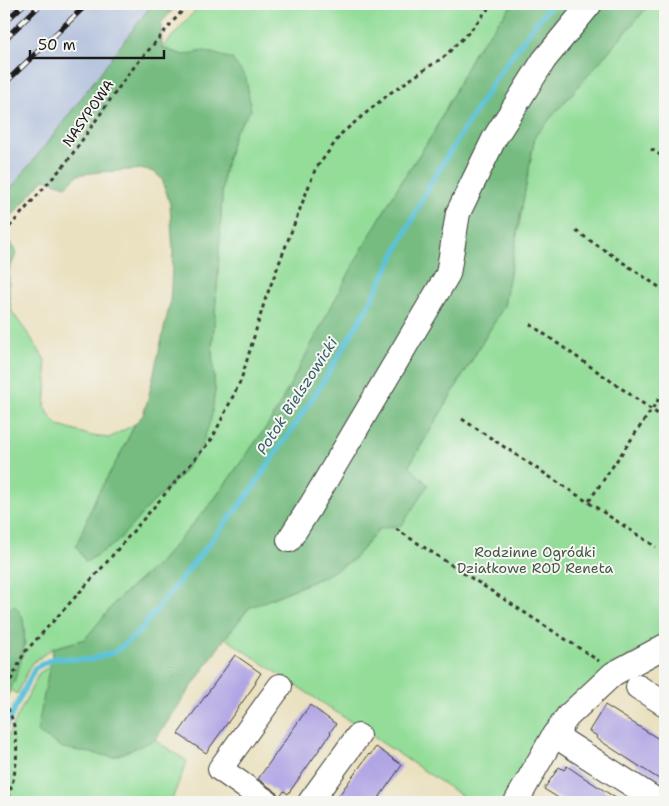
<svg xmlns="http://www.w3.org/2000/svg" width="669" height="806" viewBox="0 0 669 806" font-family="'Shantell Sans',sans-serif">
<rect width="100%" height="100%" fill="#f6f6f2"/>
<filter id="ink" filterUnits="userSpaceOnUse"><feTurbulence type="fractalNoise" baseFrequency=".02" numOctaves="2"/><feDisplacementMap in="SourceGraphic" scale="10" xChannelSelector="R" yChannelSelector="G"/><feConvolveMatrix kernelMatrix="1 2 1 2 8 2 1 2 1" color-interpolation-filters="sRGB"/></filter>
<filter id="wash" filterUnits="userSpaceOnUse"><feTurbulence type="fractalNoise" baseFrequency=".0096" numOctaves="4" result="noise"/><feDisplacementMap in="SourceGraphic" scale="20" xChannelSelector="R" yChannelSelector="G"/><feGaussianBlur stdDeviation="1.12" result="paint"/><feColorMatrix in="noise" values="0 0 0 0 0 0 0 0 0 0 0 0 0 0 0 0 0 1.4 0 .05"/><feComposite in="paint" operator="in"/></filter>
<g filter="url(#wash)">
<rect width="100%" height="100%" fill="#eae1c0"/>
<path fill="#b8c5de" d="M4,4H152L55,133L4,197Z"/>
<g fill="#93dd99" stroke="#587c5a">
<path d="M201,4H513L475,51L433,134L399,185L272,419L213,501L161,561L118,599L85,640L53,648L31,664L17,694L10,690L25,643L15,606L4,610V303L9,296L12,312L31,338L45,360L47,382L45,406L51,418L59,426L92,436L109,438L135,424L121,453L151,504L181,475L215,391L212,351L218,275L223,176L234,133L251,110L205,51L183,55L162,48Z"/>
<path d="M650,4H665V638L623,659L510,802H471L225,638L249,608L323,577L353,560L379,529L409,466L504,306L535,136Z"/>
<path d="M50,666L47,686L113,757L155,740L187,761L171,802H4V744L39,673Z"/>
</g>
<g fill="#76bc81" stroke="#496c4e">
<path d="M152,4H178L161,23L162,48L183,55L205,51L232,59L246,78L251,110L234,133L223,176L218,275L212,351L215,391L211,419L201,447L181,475L151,504L116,543L86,562L76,546L96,497L121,453L135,424L143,415L148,399L170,303L173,252L170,204L162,179L155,173L146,169L99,172L78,175L66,186L44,179L4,225V197L55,133Z"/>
<path d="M513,4H650L535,136L504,306L409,466L428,485L402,525L379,529L353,560L323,577L249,608L225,638L155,740L113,757L63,748L37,732L53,648L85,639L118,599L161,561L213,501L272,419L357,258L399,185L433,134L475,51Z"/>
<path d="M4,234L17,252L9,270V296L4,303Z"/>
<path d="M15,606C18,610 22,615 23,620C29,648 16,679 4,704V610Z"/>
</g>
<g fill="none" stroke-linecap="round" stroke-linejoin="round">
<path stroke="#5cc2d9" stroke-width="5.5" d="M4,730L35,668L54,658L89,660L115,652L139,632L250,492L320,387L370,303L429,186L494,81L531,29L552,4"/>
</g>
<g id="blocks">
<g fill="#b1a5e4">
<path d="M235,655L261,673L255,682L256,683L206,753L178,734Z"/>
<path d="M310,705L336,724L330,732L331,733L288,794L284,791L280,797L275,791L258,779Z"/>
<path d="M605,705L665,743V783L596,738L597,736L589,731Z"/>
<path d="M376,747L402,765L376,802H334L369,754L370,755Z"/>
<path d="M567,766L580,775L622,802H565L544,789L559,767L564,770Z"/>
</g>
</g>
</g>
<g filter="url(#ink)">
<use href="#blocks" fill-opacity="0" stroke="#3b3a35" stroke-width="1"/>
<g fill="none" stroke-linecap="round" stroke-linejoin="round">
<g stroke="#3b3a35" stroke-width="26">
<g id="minor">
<path d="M289,540L310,507L448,274L458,213L494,139L544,60L590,4"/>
<path d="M638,687L665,704"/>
<path d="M554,735L659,802"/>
<path d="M267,802L220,769L280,686"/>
<path d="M310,802L358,736"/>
<path d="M516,802L554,735L568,716L613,674L665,646"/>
</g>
</g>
<g stroke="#3b3a35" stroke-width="3" stroke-dasharray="4 4" stroke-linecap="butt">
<path d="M651,149L665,158"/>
<path d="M576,231L665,291"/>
<path d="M4,233L66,163L129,73L188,4"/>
<path d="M530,324L665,419"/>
<path d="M462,419L656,547"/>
<path d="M589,501L665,390"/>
<path d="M396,529L599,661"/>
<path d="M4,695L24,653L100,570L212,439L241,380L265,300L315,170L342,133L390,93L445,56L471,30L492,4"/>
<path d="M4,701C22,731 19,770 6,802"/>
</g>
<use href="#minor" stroke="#fff" stroke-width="24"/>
<g stroke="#1c1c1c" stroke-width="5.5">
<g id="rail">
<path d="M4,23L24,4"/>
<path d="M4,40L41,4"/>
<path d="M4,84L87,4"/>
</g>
</g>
<use href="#rail" stroke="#f6f6f2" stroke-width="4" stroke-dasharray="11" stroke-linecap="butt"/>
</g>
</g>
<g text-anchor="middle" stroke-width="4" stroke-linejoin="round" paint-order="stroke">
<g font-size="14" fill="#1c1c1c" stroke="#f6f6f2">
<text transform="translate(88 113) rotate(-55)" y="5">NASYPOWA</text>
</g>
<g font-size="14" fill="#405642" stroke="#f6f6f2">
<text x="535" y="557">Rodzinne Ogródki<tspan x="535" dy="16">Działkowe ROD Reneta</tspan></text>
</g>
<g font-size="15" font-style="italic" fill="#365e68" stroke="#f6f6f2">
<text transform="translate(297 396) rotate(-57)" y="5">Potok Bielszowicki</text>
</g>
</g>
<rect width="669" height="806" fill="none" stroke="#f6f6f2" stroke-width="20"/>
<path d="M30 50v8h134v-8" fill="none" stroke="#1c1c1c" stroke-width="2.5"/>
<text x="38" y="50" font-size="15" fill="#1c1c1c" stroke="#f6f6f2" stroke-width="4" paint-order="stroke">50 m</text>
</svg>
